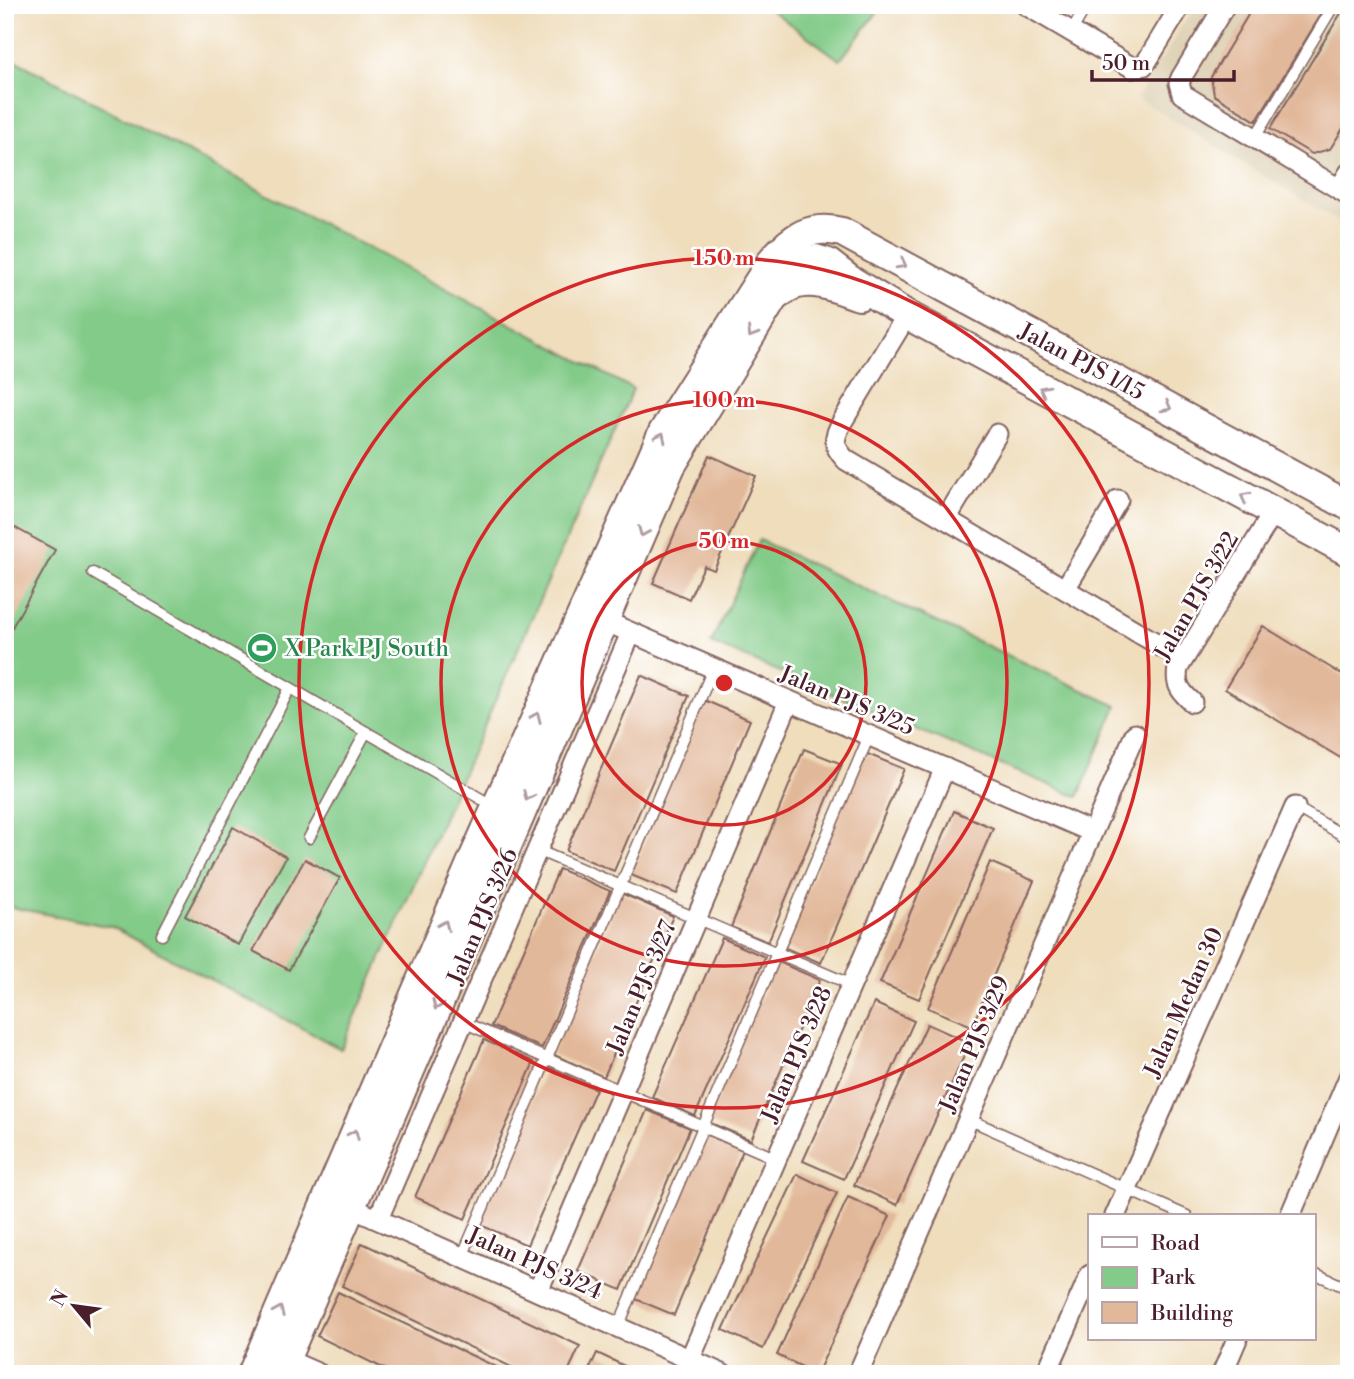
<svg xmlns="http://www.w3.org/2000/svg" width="1354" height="1379" viewBox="0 0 1354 1379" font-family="'Libre Bodoni',serif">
<rect width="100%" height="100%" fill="#fff"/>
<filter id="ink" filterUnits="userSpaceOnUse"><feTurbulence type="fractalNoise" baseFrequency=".0143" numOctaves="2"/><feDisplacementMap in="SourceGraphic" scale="14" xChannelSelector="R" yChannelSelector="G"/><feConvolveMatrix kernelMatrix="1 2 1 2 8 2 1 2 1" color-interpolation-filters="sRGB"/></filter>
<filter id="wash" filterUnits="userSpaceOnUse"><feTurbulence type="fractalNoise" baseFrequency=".00686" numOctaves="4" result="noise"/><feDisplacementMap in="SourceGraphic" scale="28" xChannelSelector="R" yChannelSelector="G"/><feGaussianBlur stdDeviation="1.57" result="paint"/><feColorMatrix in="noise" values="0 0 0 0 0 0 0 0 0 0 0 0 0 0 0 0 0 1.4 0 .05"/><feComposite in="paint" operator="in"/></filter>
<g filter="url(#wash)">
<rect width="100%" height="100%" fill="#efddbc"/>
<path fill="#dccfb1" d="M1195,5H1349V228L1137,98Z"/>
<g fill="#82cb88" stroke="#66755a" stroke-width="2">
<path d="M764,5H883L840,60Z"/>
<path d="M5,55L633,389L341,1049L112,927L5,906Z"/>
<path d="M759,540L1117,706L1078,797L711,643Z"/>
</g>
<g id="blocks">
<g fill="#e2b89a">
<path d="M1254,5H1327L1256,121L1214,95L1211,77Z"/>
<path d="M1346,5H1349V119L1330,149L1312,154L1270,129Z"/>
<path d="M709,455L756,476L714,570L704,566L689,599L653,583Z"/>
<path d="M5,522L55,550L5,640Z"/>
<path d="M1263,626L1349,679V763L1225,689Z"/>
<path d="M641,675L689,696L614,871L566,851Z"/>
<path d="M704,700L750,720L677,894L631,875Z"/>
<path d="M804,749L842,764L768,942L731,927Z"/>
<path d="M865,753L904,769L821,963L783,947Z"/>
<path d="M954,811L993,828L919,999L880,983Z"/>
<path d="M233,827L286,857L238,945L185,916Z"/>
<path d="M305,859L340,878L289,970L253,951Z"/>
<path d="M990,862L1034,881L972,1026L928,1008Z"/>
<path d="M559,869L610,891L542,1048L491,1026Z"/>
<path d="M621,893L673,916L604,1077L552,1054Z"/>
<path d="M722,938L765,957L695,1116L652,1097Z"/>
<path d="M776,961L820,980L751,1140L708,1122Z"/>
<path d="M874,1003L914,1021L844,1179L803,1161Z"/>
<path d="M927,1024L970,1043L897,1205L854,1185Z"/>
<path d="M484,1040L534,1062L465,1219L415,1197Z"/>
<path d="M547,1067L596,1089L527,1245L478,1224Z"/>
<path d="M647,1110L690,1128L621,1290L578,1271Z"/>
<path d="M703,1133L743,1150L674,1315L633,1298Z"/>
<path d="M797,1174L837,1193L763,1349L723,1330Z"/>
<path d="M848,1197L890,1216L817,1374L777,1355Z"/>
<path d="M362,1243L580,1346L567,1374H526L342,1286Z"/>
<path d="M338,1292L369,1307L511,1374H395L317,1336Z"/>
<path d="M597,1353L612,1360L641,1374H587Z"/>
</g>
</g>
</g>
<g filter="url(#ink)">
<use href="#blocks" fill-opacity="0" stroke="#84625e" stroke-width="2"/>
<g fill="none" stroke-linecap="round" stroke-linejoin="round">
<g stroke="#84625e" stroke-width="13">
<g id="lane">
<path d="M1071,32L1087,5"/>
<path d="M1254,139L1334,5"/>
<path d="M93,573L495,807"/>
<path d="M1295,807L1349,839"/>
<path d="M309,838L366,732"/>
<path d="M537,850L852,985"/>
<path d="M162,935L290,688"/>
<path d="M463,1022L777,1159"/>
<path d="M968,1119L1187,1216"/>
<path d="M462,1257L713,669"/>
<path d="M1314,1273L1349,1289"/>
<path d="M618,1327L869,736"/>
</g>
</g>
<g stroke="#84625e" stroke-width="23">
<g id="street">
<path d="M1026,5L1133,68L1143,66L1147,61L1181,5"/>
<path d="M1225,5L1181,78L1179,83L1182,94L1349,195"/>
<path d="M1339,189L1349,173"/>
<path d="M907,315L842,422C833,440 832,445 846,460L1183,659"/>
<path d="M946,519L997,434"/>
<path d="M1065,589L1118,500"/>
<path d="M593,616L1092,832"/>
<path d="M1192,702C1180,691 1175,684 1178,668L1273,513"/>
<path d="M341,1203L722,1374"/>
<path d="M1115,1216L1295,807"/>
<path d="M1290,1216L1349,1077"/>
<path d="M378,1219L631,633"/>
<path d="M538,1291L789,701"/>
<path d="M285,1359L319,1374"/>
<path d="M690,1359L945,768"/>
<path d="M858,1374L1135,734"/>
<path d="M1046,1374L1090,1275"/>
<path d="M1222,1374L1237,1339"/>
</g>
</g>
<g stroke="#84625e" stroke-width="32">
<g id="secondary">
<path d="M774,297C780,293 787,288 794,285C815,278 839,289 859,296"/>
<path d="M252,1374L470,866L663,432L773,259C792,237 811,224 842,232L1349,506"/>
<path d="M279,1374L671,466L785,279L804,262L815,259L828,263L850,280L907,315L1349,552"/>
</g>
</g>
<use href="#lane" stroke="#fff" stroke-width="10"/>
<use href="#street" stroke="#fff" stroke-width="19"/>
<use href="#secondary" stroke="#fff" stroke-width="28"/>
</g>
<defs><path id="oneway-chevron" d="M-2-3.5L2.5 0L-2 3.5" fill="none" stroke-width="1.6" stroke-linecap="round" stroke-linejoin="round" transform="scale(1.75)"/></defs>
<g stroke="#ae9aa0">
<use href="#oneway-chevron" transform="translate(902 264) rotate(28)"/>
<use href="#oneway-chevron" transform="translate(752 333) rotate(121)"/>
<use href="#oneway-chevron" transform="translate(1044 390) rotate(-152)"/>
<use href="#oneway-chevron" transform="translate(1167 407) rotate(28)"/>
<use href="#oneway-chevron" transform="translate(661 437) rotate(-64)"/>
<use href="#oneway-chevron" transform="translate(1245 497) rotate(-152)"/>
<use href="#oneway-chevron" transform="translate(643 532) rotate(113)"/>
<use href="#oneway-chevron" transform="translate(536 717) rotate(-66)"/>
<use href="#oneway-chevron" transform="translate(528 796) rotate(114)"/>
<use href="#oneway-chevron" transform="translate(444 925) rotate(-67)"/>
<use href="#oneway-chevron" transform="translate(437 1005) rotate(114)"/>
<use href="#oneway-chevron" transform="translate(354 1134) rotate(-67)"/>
<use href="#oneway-chevron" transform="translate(279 1311) rotate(-67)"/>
</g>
</g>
<g fill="none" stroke="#d62828" stroke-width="3.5">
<circle cx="724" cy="683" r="142"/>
<circle cx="724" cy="683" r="283"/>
<circle cx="724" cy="683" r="425"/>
</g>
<defs>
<g id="stadium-disc" transform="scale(1.575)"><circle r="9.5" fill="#2e9e5b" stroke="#fff"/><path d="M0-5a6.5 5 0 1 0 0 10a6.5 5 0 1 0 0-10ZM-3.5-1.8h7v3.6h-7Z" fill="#fff"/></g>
</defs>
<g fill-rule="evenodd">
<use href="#stadium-disc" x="262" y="648"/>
</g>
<g text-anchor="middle" stroke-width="5" stroke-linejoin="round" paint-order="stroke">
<g font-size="23" fill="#4a1f2b" stroke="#fff">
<text transform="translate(1082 361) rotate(28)" y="8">Jalan PJS 1/15</text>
<text transform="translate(1196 596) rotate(-60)" y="8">Jalan PJS 3/22</text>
<text transform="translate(847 700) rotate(23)" y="8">Jalan PJS 3/25</text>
<text transform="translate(482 916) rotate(-67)" y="8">Jalan PJS 3/26</text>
<text transform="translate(641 987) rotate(-67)" y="8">Jalan PJS 3/27</text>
<text transform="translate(1183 1002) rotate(-66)" y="8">Jalan Medan 30</text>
<text transform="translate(974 1044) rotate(-67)" y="8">Jalan PJS 3/29</text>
<text transform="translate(796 1054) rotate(-67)" y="8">Jalan PJS 3/28</text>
<text transform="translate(535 1263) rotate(24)" y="8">Jalan PJS 3/24</text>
</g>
<g font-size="23" fill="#27864d" stroke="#fff" text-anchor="start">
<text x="285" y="656">X Park PJ South</text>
</g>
</g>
<circle cx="724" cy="683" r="10" fill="#d62828" stroke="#fff" stroke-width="3.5"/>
<g font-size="21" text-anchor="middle" font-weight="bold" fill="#d62828" stroke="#fff" stroke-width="5" stroke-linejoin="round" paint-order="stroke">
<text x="724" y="265">150 m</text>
<text x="724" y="407">100 m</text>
<text x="724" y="548">50 m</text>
</g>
<rect width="1354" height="1379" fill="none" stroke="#fff" stroke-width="28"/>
<rect x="1088" y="1214" width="228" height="126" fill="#ffffff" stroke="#b7a5aa" stroke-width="2"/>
<rect x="1102" y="1237" width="35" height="10" fill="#ffffff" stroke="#b7a5aa" stroke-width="2"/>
<text x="1151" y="1250" font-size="21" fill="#4a1f2b">Road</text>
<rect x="1102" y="1267" width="35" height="21" fill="#82cb88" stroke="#b7a5aa" stroke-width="2"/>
<text x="1151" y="1284" font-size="21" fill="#4a1f2b">Park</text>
<rect x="1102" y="1302" width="35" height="21" fill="#e2b89a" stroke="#b7a5aa" stroke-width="2"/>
<text x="1151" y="1320" font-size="21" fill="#4a1f2b">Building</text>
<g transform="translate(74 1306) rotate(299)" stroke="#ffffff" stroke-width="5" paint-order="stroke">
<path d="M0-5L12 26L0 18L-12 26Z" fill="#4a1f2b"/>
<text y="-10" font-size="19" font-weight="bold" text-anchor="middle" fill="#4a1f2b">N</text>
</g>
<path d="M1092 70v10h142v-10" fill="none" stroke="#4a1f2b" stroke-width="3.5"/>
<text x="1102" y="70" font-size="21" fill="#4a1f2b" stroke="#ffffff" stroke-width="5" paint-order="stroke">50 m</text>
</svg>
